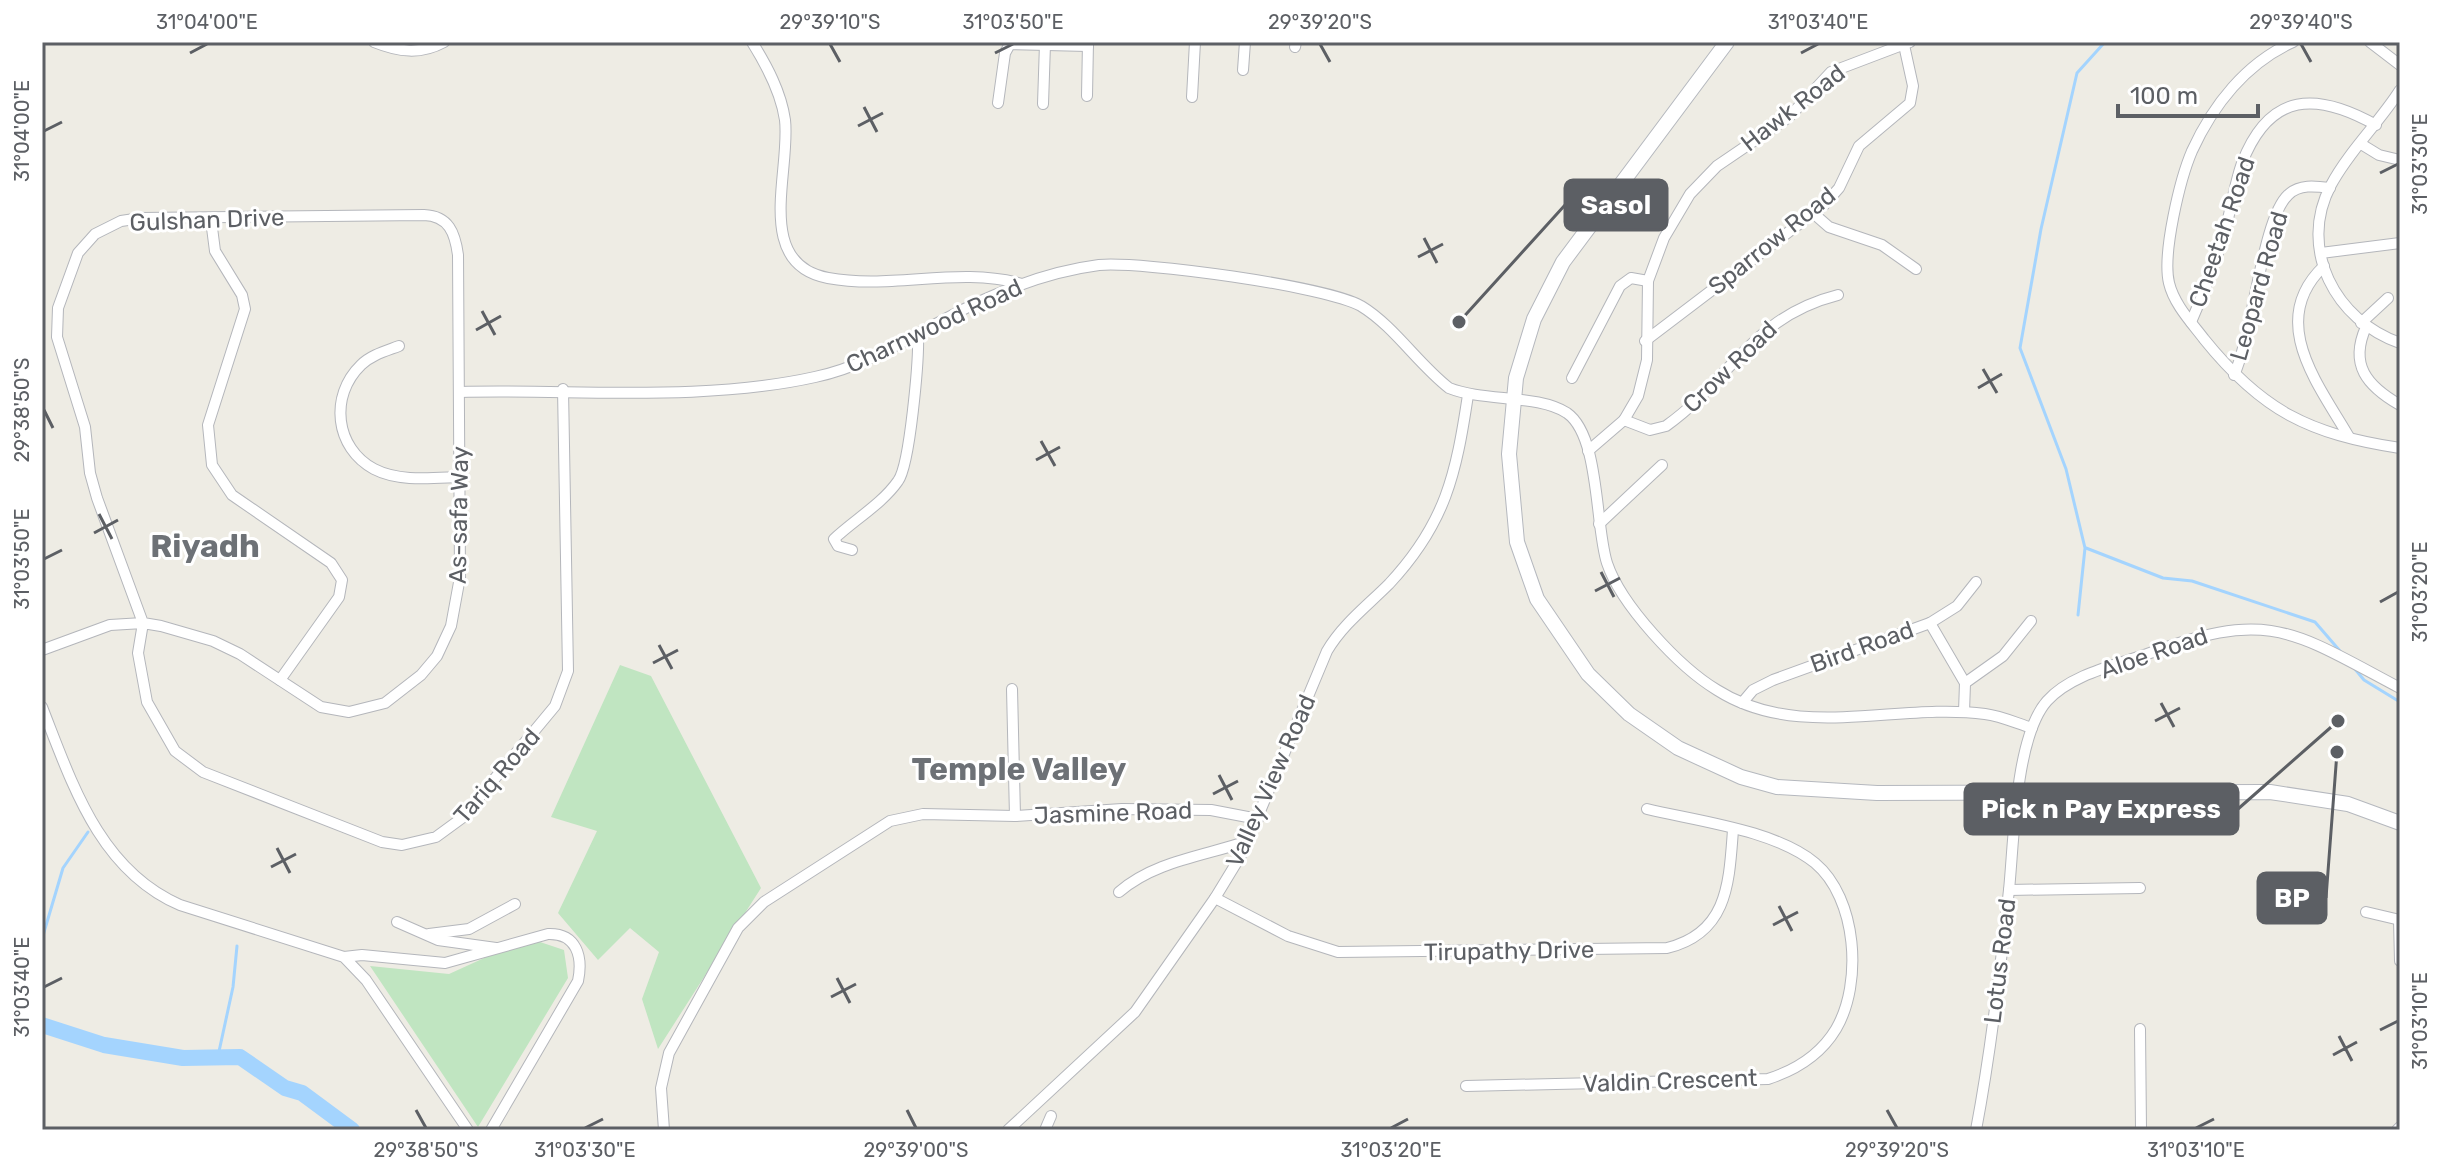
<svg xmlns="http://www.w3.org/2000/svg" width="2442" height="1172" viewBox="0 0 2442 1172" font-family="Rubik,sans-serif">
<rect width="100%" height="100%" fill="#eeece4"/>
<g fill="#c0e5c1">
<path d="M620,665L651,676L761,888L658,1049L642,999L659,952L630,928L598,960L558,913L597,831L551,817Z"/>
<path d="M528,938L564,950L568,978L478,1127L370,966L449,974Z"/>
</g>
<g fill="none" stroke-linecap="round" stroke-linejoin="round">
<g stroke="#a4d4fe" stroke-width="3">
<path d="M2086,548L2163,578L2192,581L2315,622L2340,651"/>
<path d="M2078,615L2085,548L2066,469L2020,348L2041,229L2077,73L2105,42"/>
<path d="M2355,669L2364,680L2400,702"/>
<path d="M42,939L63,868L88,832"/>
<path d="M218,1056L233,987L237,946"/>
</g>
<path stroke="#a4d4fe" stroke-width="16" d="M42,1025L104,1045L183,1058L240,1057L285,1088L302,1093L352,1130"/>
<g stroke="#b4b6bb" stroke-width="12">
<g id="minor">
<path d="M374,42C399,52 420,55 444,42"/>
<path d="M752,42C767,66 781,92 785,120C791,171 753,264 828,278C893,290 958,266 1022,284"/>
<path d="M2293,42C2246,63 2213,105 2192,151C2180,179 2162,254 2169,283C2174,304 2191,322 2204,339C2262,411 2309,434 2400,448"/>
<path d="M2370,42L2400,65"/>
<path d="M1295,47L1296,42"/>
<path d="M1243,70L1245,42"/>
<path d="M2400,90C2379,123 2349,151 2331,185C2297,249 2336,321 2400,343"/>
<path d="M1087,96L1088,42"/>
<path d="M1192,97L1195,42"/>
<path d="M998,103L1005,53L1010,44L1088,46"/>
<path d="M1043,104L1045,44"/>
<path d="M2361,144L2379,155L2400,160"/>
<path d="M1813,213L1829,227L1882,245L1916,269"/>
<path d="M211,220L215,251L242,295L245,309L208,425L212,465L232,495L331,563L342,580L339,597L280,680"/>
<path d="M2321,253L2400,243"/>
<path d="M2324,266C2266,321 2319,385 2349,437"/>
<path d="M2191,322C2205,290 2218,257 2227,223C2232,203 2235,183 2242,163C2270,91 2317,92 2376,125"/>
<path d="M2361,323L2388,298"/>
<path d="M2366,327C2349,365 2367,386 2400,405"/>
<path d="M1645,341L1824,205L1839,188L1859,146L1910,103L1913,86L1904,45"/>
<path d="M399,346C386,351 371,355 361,365C329,396 335,448 374,469C399,482 432,478 459,477"/>
<path d="M2234,375C2253,334 2262,219 2288,195C2299,184 2315,186 2330,188"/>
<path d="M1572,378L1620,286L1631,278L1648,281"/>
<path d="M460,392C575,389 703,402 815,377C880,363 930,322 990,297C1026,281 1060,270 1099,265C1142,261 1325,286 1361,306C1394,326 1418,364 1449,388C1484,402 1538,394 1567,413C1600,436 1595,526 1607,563C1621,605 1679,667 1717,690C1799,742 1897,702 1985,714C2001,716 2016,723 2032,728"/>
<path d="M1624,420L1650,430L1666,426C1732,379 1751,317 1838,295"/>
<path d="M1588,451L1624,420L1638,396L1647,360L1648,281L1664,238L1690,194L1717,166L1789,117L1831,72L1910,42"/>
<path d="M1599,524L1662,465"/>
<path d="M852,550L838,546L834,539C854,520 882,504 898,481C910,465 919,359 918,335"/>
<path d="M1930,623L1965,683"/>
<path d="M42,650L110,625L143,623L161,626L213,641L240,654L321,707L349,712L385,703L421,675L437,656L451,626L460,577L458,255C455,233 449,216 424,215L141,218L121,221L95,234L78,253L58,308L57,337L85,427L90,473L97,498L143,623L138,653L147,702L175,751L203,772L382,842L402,845L436,837L462,818L555,706L568,671L563,389"/>
<path d="M1965,683L2003,656L2031,621"/>
<path d="M1012,689L1015,816"/>
<path d="M1742,703L1753,690L1773,680L1930,623L1957,606L1976,582"/>
<path d="M42,707C72,783 99,870 180,905L344,957L366,980L468,1130"/>
<path d="M1964,712L1965,683"/>
<path d="M2009,890L2140,888"/>
<path d="M1119,892C1155,861 1204,856 1248,841"/>
<path d="M1215,898L1288,936L1338,952L1667,948C1728,933 1729,883 1733,830"/>
<path d="M2366,912L2400,920"/>
<path d="M2399,920L2400,961"/>
<path d="M397,922L438,940L496,948"/>
<path d="M429,934L469,929L515,904"/>
<path d="M344,957L362,955L445,963L548,934C577,933 583,957 578,981L491,1130"/>
<path d="M2140,1029L2141,1130"/>
<path d="M1466,1086L1768,1079C1796,1070 1821,1054 1836,1029C1863,983 1857,898 1815,863C1775,830 1697,821 1647,809"/>
<path d="M664,1130L661,1088L669,1053L738,928L764,902L890,821L923,814L1015,816L1122,809L1211,810L1258,819"/>
<path d="M1008,1130L1135,1012L1215,898L1243,852L1327,651C1343,624 1367,606 1389,584C1446,523 1456,474 1468,395"/>
<path d="M1045,1130L1051,1116"/>
<path d="M1976,1130C1991,1051 2000,970 2009,890C2014,842 2015,737 2047,701C2071,674 2117,665 2150,653C2270,608 2294,632 2400,688"/>
<path d="M2397,1130L2400,1127"/>
</g>
</g>
<g stroke="#b5b8be" stroke-width="16">
<path id="secondary" d="M1727,42L1563,262L1534,319L1516,378L1509,454L1517,542L1537,599L1588,674L1629,714L1678,748L1741,777L1777,787L1877,793L2270,792L2348,804L2400,823"/>
</g>
<use href="#minor" stroke="#fff" stroke-width="10"/>
<use href="#secondary" stroke="#fff" stroke-width="14"/>
</g>
<path fill="none" stroke="#5c5f64" stroke-width="3" d="M830,44L840,62M1320,44L1330,62M2301,44L2311,62M190,53L207,44M995,53L1013,44M1801,53L1818,44M864,107L877,132M858,126L883,113M44,131L62,122M2380,173L2398,164M1424,238L1437,263M1418,257L1443,244M482,311L495,335M476,330L501,316M1983,369L1997,393M1978,388L2002,374M44,410L53,428M1041,441L1055,466M1036,460L1060,447M99,514L112,539M94,533L118,520M44,559L62,550M1601,572L1614,597M1595,591L1620,578M2380,602L2398,592M659,645L672,669M653,663L678,650M2161,703L2174,727M2155,721L2180,708M1219,775L1232,800M1213,794L1238,781M277,848L290,873M271,867L296,854M1779,906L1792,931M1773,925L1798,912M837,978L850,1003M44,987L62,978M831,997L856,984M2380,1030L2398,1021M2339,1036L2352,1061M2333,1055L2357,1042M416,1110L426,1128M907,1110L916,1128M1887,1110L1897,1128M585,1128L603,1119M1391,1128L1408,1119M2196,1128L2214,1119"/>
<g text-anchor="middle" stroke-width="6" stroke-linejoin="round" paint-order="stroke">
<g font-size="24" fill="#5c5f64" stroke="#fff">
<text transform="translate(1793 108) rotate(-38)" y="8">Hawk Road</text>
<text transform="translate(207 220) rotate(-2)" y="8">Gulshan Drive</text>
<text transform="translate(2222 232) rotate(-71)" y="8">Cheetah Road</text>
<text transform="translate(1772 241) rotate(-39)" y="8">Sparrow Road</text>
<text transform="translate(2259 286) rotate(-74)" y="8">Leopard Road</text>
<text transform="translate(934 326) rotate(-25)" y="8">Charnwood Road</text>
<text transform="translate(1730 367) rotate(-44)" y="8">Crow Road</text>
<text transform="translate(459 515) rotate(-89)" y="8">As-safa Way</text>
<text transform="translate(1862 647) rotate(-20)" y="8">Bird Road</text>
<text transform="translate(2154 653) rotate(-19)" y="8">Aloe Road</text>
<text transform="translate(497 776) rotate(-49)" y="8">Tariq Road</text>
<text transform="translate(1271 781) rotate(-66)" y="8">Valley View Road</text>
<text transform="translate(1113 813) rotate(-2)" y="8">Jasmine Road</text>
<text transform="translate(1509 951) rotate(-1)" y="8">Tirupathy Drive</text>
<text transform="translate(2000 961) rotate(-83)" y="8">Lotus Road</text>
<text transform="translate(1670 1081) rotate(-2)" y="8">Valdin Crescent</text>
</g>
<g font-size="32" font-weight="bold" fill="#6d7176" stroke="#fff">
<text x="205" y="557">Riyadh</text>
<text x="1019" y="780">Temple Valley</text>
</g>
</g>
<path fill="none" stroke="#5c5f64" stroke-width="3" d="M1459 322L1565 205M2338 721L2238 809M2337 752L2326 898"/>
<g fill="#5c5f64" stroke="#fff" stroke-width="3">
<circle cx="1459" cy="322" r="8"/>
<circle cx="2338" cy="721" r="8"/>
<circle cx="2337" cy="752" r="8"/>
</g>
<g fill="#5c5f64" stroke="#5c5f64" stroke-width="3">
<rect x="1565" y="180" width="102" height="50" rx="8"/>
<rect x="1965" y="784" width="273" height="50" rx="8"/>
<rect x="2258" y="873" width="68" height="50" rx="8"/>
</g>
<g font-size="26" text-anchor="middle" font-weight="bold" fill="#fff">
<text x="1616" y="214">Sasol</text>
<text x="2101" y="818">Pick n Pay Express</text>
<text x="2292" y="907">BP</text>
</g>
<rect width="2442" height="1172" fill="none" stroke="#ffffff" stroke-width="88"/>
<path d="M2118 104v12h140v-12" fill="none" stroke="#5c5f64" stroke-width="4"/>
<text x="2130" y="104" font-size="24" fill="#5c5f64" stroke="#ffffff" stroke-width="6" paint-order="stroke">100 m</text>
<rect x="44" y="44" width="2354" height="1084" fill="none" stroke="#5c5f64" stroke-width="3"/>
<g font-size="20" text-anchor="middle" fill="#5c5f64">
<text x="207" y="29">31°04'00"E</text>
<text x="830" y="29">29°39'10"S</text>
<text x="1013" y="29">31°03'50"E</text>
<text x="1320" y="29">29°39'20"S</text>
<text x="1818" y="29">31°03'40"E</text>
<text x="2301" y="29">29°39'40"S</text>
<text transform="translate(22 131) rotate(-90)" y="7">31°04'00"E</text>
<text transform="translate(2420 164) rotate(-90)" y="7">31°03'30"E</text>
<text transform="translate(22 410) rotate(-90)" y="7">29°38'50"S</text>
<text transform="translate(22 559) rotate(-90)" y="7">31°03'50"E</text>
<text transform="translate(2420 592) rotate(-90)" y="7">31°03'20"E</text>
<text transform="translate(22 987) rotate(-90)" y="7">31°03'40"E</text>
<text transform="translate(2420 1021) rotate(-90)" y="7">31°03'10"E</text>
<text x="426" y="1157">29°38'50"S</text>
<text x="585" y="1157">31°03'30"E</text>
<text x="916" y="1157">29°39'00"S</text>
<text x="1391" y="1157">31°03'20"E</text>
<text x="1897" y="1157">29°39'20"S</text>
<text x="2196" y="1157">31°03'10"E</text>
</g>
</svg>
